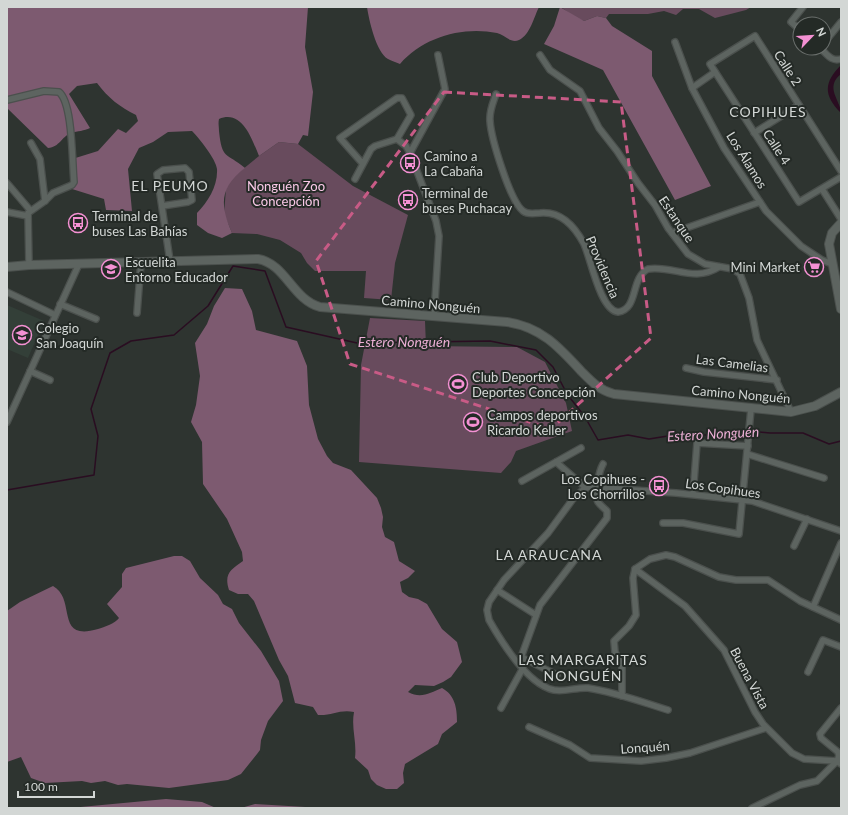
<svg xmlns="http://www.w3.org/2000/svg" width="848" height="815" viewBox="0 0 848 815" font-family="Lato,sans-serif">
<rect width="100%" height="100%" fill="#2e3430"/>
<path fill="#333f38" d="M7,305L44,321L28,358L7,349Z"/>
<g fill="#684b5d">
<path d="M561,7H751L746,10L715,18L699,9H683L676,15L664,11L648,14H609L606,18L597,16L584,21L576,18Z"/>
<path d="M279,142L298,144L353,186L408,215L395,263L391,300L364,298L366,271H315L307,263L301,253L280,240L257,234L232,233L224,214L226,189L232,178L259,156Z"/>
<path d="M370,318L425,321L426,346L517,347L545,362L566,403L572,431L516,451L511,462L501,473L359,462L361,365Z"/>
</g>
<g fill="#7d5a70">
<path d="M7,7H308L305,47L313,92L308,136L303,135L298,144L279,142L259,156C252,139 242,109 219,119C218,124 219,126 219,131C222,160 226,152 245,168C219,188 220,205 232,233L222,238L208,233L197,225V213C208,202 218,186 217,169C216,159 199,138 192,131L168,132L153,142L139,148L128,169L132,211L106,210L104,199L72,189L77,174L69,160L98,151L118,129L126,133L138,121L136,115C120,107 108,98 97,83L77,86L69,94L90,128C84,131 78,131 71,133C61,137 60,147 48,148L7,108Z"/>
<path d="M367,7H539C534,17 530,35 519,40C511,44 505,35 497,33C463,26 423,37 400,64C396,62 391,61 388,59C376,52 369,20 367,7Z"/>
<path d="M560,7L584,21L597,16L606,18L612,26L652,51V76L711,186L675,200L603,70L544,44L554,26Z"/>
<path d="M225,288L242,289L252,311L256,330L297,341L307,366L309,405L318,439L327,456L333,463L351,470L377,498L381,508L383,517L382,527L385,537L394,542L399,561L415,571L408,578L400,582L402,592L409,597L418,599L427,604L442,629L457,642L462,662L451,677L443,682L434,686L415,685L408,692C421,699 430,693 442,688C455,695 457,708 457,722L442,734L438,744L405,764L403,773L404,783L397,789H386L377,785L371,779L368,770L355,758C357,742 351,728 354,712C340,709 331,716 318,715L313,707L295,703L288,676L279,660L254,601L248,594H238L229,590C224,574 230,570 243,561L242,552L227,519L203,484L202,442L191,422L196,405L200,376L195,343L207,324L214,306Z"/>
<path d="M174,556H182L190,561L200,578L218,595L223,604L232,609L239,623L261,651L279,681L283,701L268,721L261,740L260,750L257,754L241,774L228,780L169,788L127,784L118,785L105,781L91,783L82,781L45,783L31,778L21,757L7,762V611L20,602L53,586C77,599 54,642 98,629C104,627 116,623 119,618L107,604L122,587V574L126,568Z"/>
<path d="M166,799L202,802L216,808H70Z"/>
<path d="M255,804L322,808H241Z"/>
</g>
<path fill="#2a0d21" d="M841,65V74C824,87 841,101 841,113C823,95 824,82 841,65Z"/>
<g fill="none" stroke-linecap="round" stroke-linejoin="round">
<g stroke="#2a0d21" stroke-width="1.5">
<path d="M750,431L770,433H803L829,444L841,441"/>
<path d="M7,490L94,475L98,436L91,409L110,353L131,341L174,335L208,306L233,266L265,271L286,327L357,343L490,341L536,350L553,367L567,394L585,417L598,440L628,435L649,439L674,435H723L746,431"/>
</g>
<g stroke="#4b504d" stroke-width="8">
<g id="street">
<path d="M800,30L791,22L803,7"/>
<path d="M675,42L692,88L724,148L766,211L801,246L822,260L832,264"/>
<path d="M824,43L841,22"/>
<path d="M820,48C827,54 831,62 841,59"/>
<path d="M540,55L550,70L580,91L599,128L617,151L638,183L655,205L668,228L688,254L705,264L733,269L740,274L749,298L757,340L791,412"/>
<path d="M692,88L715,72"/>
<path d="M496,94C493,103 489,111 490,121C491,138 510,201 523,211C528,215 534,213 540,213C561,211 575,227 584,244C591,259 600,310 618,312C639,309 630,278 648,269C673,265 694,283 719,267"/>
<path d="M7,100L44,91L59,92C73,103 72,163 74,182L72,185L53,193L45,201L28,213L29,265"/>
<path d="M754,133L799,105"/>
<path d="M397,139L406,146L410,153L436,221L439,236L434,317"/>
<path d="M31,143L40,159L45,201"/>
<path d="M410,153L445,89L438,55"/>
<path d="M841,171L755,36L710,64L799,202L841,177"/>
<path d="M355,179L371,149L375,146L397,139L411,115L402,98H397L340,138L363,164"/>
<path d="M7,183L30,210"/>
<path d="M822,189L841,219"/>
<path d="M162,206L188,202L192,200L189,172L185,168L163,170L157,174L170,261"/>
<path d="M7,212L28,216"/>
<path d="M672,233L760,202"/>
<path d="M7,292L55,315"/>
<path d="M60,304L96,319"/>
<path d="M137,313L141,262"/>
<path d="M686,368L704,372L777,380"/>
<path d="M30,371L50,380"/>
<path d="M7,422L79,264"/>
<path d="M747,454L824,478"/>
<path d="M556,462L586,488"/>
<path d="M522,481L581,448"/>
<path d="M693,494L697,443L748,446"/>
<path d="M663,523H683L739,534L751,409"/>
<path d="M794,546L807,519"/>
<path d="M635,569L685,606L724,650L755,712L763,724L792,753L804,759L837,761L841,764"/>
<path d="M497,590L536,615"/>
<path d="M813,607L841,543"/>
<path d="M521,657L557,675"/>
<path d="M519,663L540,605L607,518V511C604,508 600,505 598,502C594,495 599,471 603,464"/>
<path d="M808,672L823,640L841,647"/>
<path d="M622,696V666L615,652L614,641L629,626L636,615L633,578L635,569L650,559L666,555L675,557L719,577L736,580H768L800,601L841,620"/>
<path d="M501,708L523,668"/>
<path d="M668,710C642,702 615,692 588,688C577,687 566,692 554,690C528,685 501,641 489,620L487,610L489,602L504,580L548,533L573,499L584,489L589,487L676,493L752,501L841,531"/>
<path d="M529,727L570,745L590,758L641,761L666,758L690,753L766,728"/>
<path d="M752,808L800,785L817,781L837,761L839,756L838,752L821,738L820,734L841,708"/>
</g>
</g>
<g stroke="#4b504d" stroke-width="10">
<g id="secondary">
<path d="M841,223L832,233L829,244L841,309"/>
<path d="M7,267L29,265L258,259C286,264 292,299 320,307L507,322C541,327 559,347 581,371C591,381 599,390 614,394L791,412L815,406L841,392"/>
</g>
</g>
<use href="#street" stroke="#5d6460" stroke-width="5.5"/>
<use href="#secondary" stroke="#5d6460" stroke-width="8"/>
</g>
<path fill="none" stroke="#c85b86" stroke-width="3" stroke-dasharray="8 5" stroke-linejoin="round" d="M444,92L621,102L651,338L551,429L350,364L316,261Z"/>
<defs>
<g id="bus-ring" transform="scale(1)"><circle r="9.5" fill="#242a26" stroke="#f491d3" stroke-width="1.5"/><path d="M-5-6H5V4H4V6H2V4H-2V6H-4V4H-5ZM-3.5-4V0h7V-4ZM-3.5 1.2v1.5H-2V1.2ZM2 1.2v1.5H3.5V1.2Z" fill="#f491d3"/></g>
<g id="supermarket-ring" transform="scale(1)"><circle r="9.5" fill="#242a26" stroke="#f491d3" stroke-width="1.5"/><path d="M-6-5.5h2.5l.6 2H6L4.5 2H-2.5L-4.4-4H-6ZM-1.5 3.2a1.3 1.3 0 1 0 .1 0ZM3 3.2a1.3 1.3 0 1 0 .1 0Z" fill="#f491d3"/></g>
<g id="school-ring" transform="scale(1)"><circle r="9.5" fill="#242a26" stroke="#f491d3" stroke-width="1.5"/><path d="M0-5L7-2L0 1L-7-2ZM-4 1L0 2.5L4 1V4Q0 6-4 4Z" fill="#f491d3"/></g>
<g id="stadium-ring" transform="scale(1)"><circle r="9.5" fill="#242a26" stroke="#f491d3" stroke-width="1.5"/><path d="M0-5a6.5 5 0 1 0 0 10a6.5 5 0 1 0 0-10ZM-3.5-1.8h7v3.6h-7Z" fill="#f491d3"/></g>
</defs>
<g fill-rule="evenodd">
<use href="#bus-ring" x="410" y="163"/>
<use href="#bus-ring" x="408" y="200"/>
<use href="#bus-ring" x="78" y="223"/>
<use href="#supermarket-ring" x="814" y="267"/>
<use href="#school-ring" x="111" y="269"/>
<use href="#school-ring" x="22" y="335"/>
<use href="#stadium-ring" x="458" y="384"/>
<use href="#stadium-ring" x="473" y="422"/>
<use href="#bus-ring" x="659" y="486"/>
</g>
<g text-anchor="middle" stroke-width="4" stroke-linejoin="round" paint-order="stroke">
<g font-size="13" fill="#d3d7d5" stroke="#242a26">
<text transform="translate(788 68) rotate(57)" y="5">Calle 2</text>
<text transform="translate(777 147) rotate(57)" y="5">Calle 4</text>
<text transform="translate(747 160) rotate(58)" y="5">Los Álamos</text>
<text transform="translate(677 219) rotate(56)" y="5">Estanque</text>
<text transform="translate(603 267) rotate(67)" y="5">Providencia</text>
<text transform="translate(431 304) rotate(5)" y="5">Camino Nonguén</text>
<text transform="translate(732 363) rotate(7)" y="5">Las Camelias</text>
<text transform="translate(741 394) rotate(5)" y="5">Camino Nonguén</text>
<text transform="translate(723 488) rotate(8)" y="5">Los Copihues</text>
<text transform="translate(750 678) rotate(62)" y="5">Buena Vista</text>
<text transform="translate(645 747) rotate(-4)" y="5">Lonquén</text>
</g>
<g font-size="13" fill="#d3d7d5" stroke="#242a26" text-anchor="start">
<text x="424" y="161">Camino a<tspan x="424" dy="15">La Cabaña</tspan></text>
<text x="422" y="198">Terminal de<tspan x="422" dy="15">buses Puchacay</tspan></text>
<text x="92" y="221">Terminal de<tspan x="92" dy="15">buses Las Bahías</tspan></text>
<text x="125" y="267">Escuelita<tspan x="125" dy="15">Entorno Educador</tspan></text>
<text x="800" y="272" text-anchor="end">Mini Market</text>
<text x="36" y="333">Colegio<tspan x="36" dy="15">San Joaquín</tspan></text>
<text x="472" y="382">Club Deportivo<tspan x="472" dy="15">Deportes Concepción</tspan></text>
<text x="487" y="420">Campos deportivos<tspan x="487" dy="15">Ricardo Keller</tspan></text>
<text x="645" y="484" text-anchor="end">Los Copihues -<tspan x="645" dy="15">Los Chorrillos</tspan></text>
</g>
<g font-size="13" fill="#fac8e7" stroke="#242a26">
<text x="286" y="191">Nonguén Zoo<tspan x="286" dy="15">Concepción</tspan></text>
</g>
<g font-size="14" letter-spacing="1" fill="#d3d7d5" stroke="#242a26">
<text x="768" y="117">COPIHUES</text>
<text x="170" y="191">EL PEUMO</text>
<text x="549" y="560">LA ARAUCANA</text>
<text x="583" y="665">LAS MARGARITAS<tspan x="583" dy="16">NONGUÉN</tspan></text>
</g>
<g font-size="14" font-style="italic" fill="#ebaed4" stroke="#242a26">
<text x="404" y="347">Estero Nonguén</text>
<text transform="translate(713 434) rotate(-3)" y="5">Estero Nonguén</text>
</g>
</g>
<rect width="848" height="815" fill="none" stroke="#d3d7d5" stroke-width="16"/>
<g transform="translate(812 36) rotate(65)"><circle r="19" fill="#242a26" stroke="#6a6f6c"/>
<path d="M0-3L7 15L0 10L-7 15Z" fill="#f491d3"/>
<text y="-6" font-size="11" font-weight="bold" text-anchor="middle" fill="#d3d7d5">N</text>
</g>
<path d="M18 791v6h76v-6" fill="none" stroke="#d3d7d5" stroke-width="2"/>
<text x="24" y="791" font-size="12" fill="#d3d7d5" stroke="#242a26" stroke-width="3" paint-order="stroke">100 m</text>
</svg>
